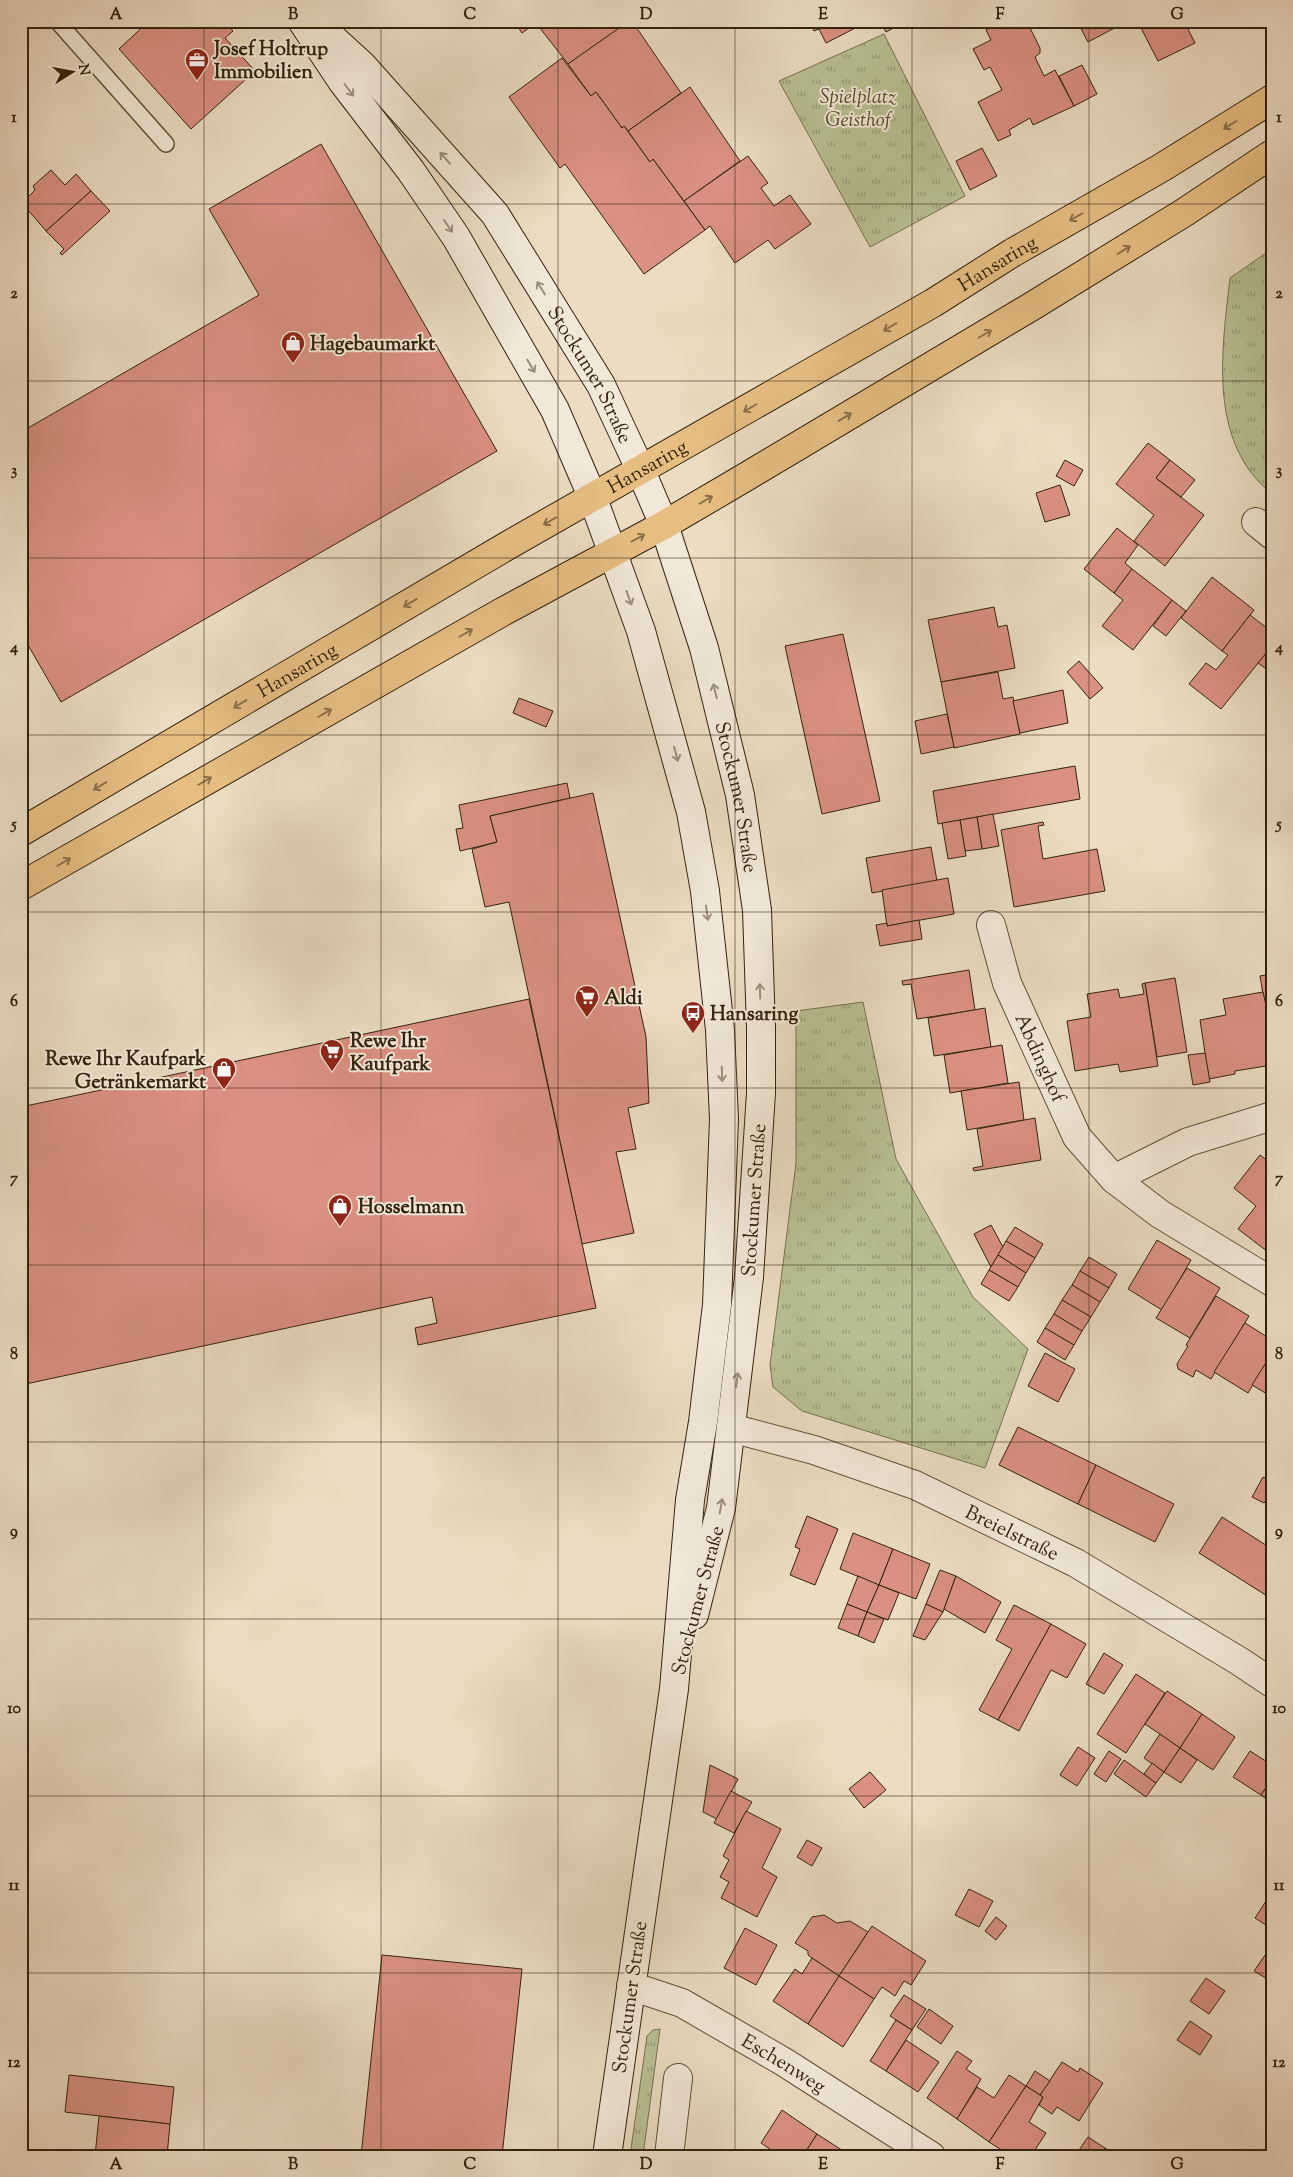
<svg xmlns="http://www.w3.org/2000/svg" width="1293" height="2177" viewBox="0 0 1293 2177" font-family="'Sorts Mill Goudy',serif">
<defs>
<pattern id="grass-tufts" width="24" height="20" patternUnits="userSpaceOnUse" patternTransform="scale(1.25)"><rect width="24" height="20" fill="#b8c093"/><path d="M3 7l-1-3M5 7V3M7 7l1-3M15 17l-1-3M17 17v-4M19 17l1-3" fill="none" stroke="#969c76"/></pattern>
</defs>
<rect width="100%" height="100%" fill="#ebdcc3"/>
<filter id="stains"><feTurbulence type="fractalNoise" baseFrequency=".004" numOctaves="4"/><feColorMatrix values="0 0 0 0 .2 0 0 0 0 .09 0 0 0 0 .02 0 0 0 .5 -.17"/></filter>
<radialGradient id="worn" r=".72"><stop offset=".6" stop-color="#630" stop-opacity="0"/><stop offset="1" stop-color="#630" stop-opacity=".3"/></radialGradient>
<g fill="url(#grass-tufts)" stroke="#767250">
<path d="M884,34L965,196L870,247L779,81Z"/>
<path d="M1272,249V494C1207,442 1222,350 1230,278Z"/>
<path d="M863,1002L896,1159L973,1297L1028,1349L985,1468L802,1411L773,1387L770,1365L796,1163V1011Z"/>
<path d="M660,2029L643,2156H630L647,2036L653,2030Z"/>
</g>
<g fill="#da9082" stroke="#33230e">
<path d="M149,21H210L212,23L214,21H224L233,31L225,38L255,71L191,129L119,49Z"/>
<path d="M514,21H622L624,25L568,64L536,23L522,33Z"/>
<path d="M629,21H632L681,93L628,131L624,126L622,128L596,92L591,96L568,64Z"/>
<path d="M809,21H869L826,43L819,29L814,31Z"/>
<path d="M880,21H907L886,32Z"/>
<path d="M1003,21H1018L1022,29L1029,26L1040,48V53L1035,57L1044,76L1055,70L1074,106L1033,125L1030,118L1009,130L1011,135L998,141L978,102L1002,90L990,67L984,70L973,49L991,40L986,30Z"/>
<path d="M1077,21H1128L1088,42Z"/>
<path d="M1148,21H1184L1195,43L1158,61L1140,26Z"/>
<path d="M562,58L591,96L596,92L622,128L624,126L650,162L653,159L705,230L644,274L565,164L560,168L509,97Z"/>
<path d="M1082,65L1097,94L1074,106L1059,76Z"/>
<path d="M690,87L740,161L684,201L653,159L650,162L628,131Z"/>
<path d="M321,144L497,451L61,702L21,633V432L259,295L209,209Z"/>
<path d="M982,148L997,176L970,190L956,161Z"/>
<path d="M748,156L768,183L761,188L774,206L790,195L811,224L775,249L768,240L735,263L710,226L705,230L684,201Z"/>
<path d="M51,170L65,185L76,174L91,191L46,231L22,203L35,190L33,186Z"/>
<path d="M91,191L110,211L62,255L60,253L64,249L46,231Z"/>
<path d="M1148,443L1170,460L1156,478L1204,515L1165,566L1134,541L1154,515L1116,484Z"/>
<path d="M1065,460L1083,470L1074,486L1056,476Z"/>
<path d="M1170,460L1195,480L1181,497L1156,478Z"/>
<path d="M1060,485L1070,515L1045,522L1036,493Z"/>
<path d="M1117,528L1138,545L1125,563L1132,569L1114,593L1084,569Z"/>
<path d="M1132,569L1172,600L1133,650L1102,626L1123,600L1114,593Z"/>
<path d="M1212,577L1254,610L1222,651L1181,618Z"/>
<path d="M1172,600L1186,611L1166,636L1153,626Z"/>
<path d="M994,607L998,627L1007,625L1015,668L941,682L928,620Z"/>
<path d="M1250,615L1272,632V646L1221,709L1189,684L1206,663L1216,670L1228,655L1222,651Z"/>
<path d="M843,634L880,801L822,814L785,646Z"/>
<path d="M1272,646V673L1258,663Z"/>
<path d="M1079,661L1103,688L1090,699L1067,672Z"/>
<path d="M998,672L1003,699L1013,697L1020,734L954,748L941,682Z"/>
<path d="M1063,690L1068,723L1020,733L1013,701Z"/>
<path d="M519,698L553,711L546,727L513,713Z"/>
<path d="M947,714L954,747L921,754L915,721Z"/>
<path d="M1075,766L1080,799L938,824L933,791Z"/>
<path d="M567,783L570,798L490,816L497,842L460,851L456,829L463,828L459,805Z"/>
<path d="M593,793L646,1037L649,1103L628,1108L636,1149L616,1152L634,1233L582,1244L509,902L485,907L472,849L497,842L490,816Z"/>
<path d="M993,814L999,846L982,849L977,817Z"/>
<path d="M977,817L982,849L965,851L960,820Z"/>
<path d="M960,820L966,856L948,859L942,823Z"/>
<path d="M1043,822L1044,825L1038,826L1043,859L1097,849L1105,891L1014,907L1001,830Z"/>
<path d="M931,847L937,881L872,893L866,858Z"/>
<path d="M948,878L954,914L887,926L882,890Z"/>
<path d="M919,920L922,939L880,946L876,925L887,923V926Z"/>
<path d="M969,970L975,1010L917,1019L911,984L903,985L902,981Z"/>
<path d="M1272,974V1013H1266L1260,976Z"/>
<path d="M1175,978L1187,1052L1157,1057L1145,983Z"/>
<path d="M1145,983L1158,1066L1120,1072L1118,1064L1075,1071L1067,1021L1091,1017L1087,994L1118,989L1120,998L1144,994L1142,984Z"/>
<path d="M1263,992L1272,1032V1065L1235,1071V1074L1209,1079L1200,1020L1226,1015L1223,999Z"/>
<path d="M529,999L596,1308L418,1345L415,1328L437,1323L432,1297L21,1385V1107Z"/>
<path d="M985,1008L991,1047L934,1056L928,1018Z"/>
<path d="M1002,1045L1008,1083L950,1093L944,1055Z"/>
<path d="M1205,1053L1210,1082L1193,1085L1188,1055Z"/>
<path d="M1019,1082L1024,1120L967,1130L961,1091Z"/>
<path d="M1035,1118L1041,1160L974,1171L973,1168L983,1166L977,1129Z"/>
<path d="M1260,1155L1272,1164V1255L1238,1229L1256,1206L1234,1188Z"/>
<path d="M991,1225L1003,1247L991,1267L974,1234Z"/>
<path d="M1015,1227L1043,1244L1035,1258L1006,1241Z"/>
<path d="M1157,1240L1191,1260L1162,1310L1128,1289Z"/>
<path d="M1006,1241L1035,1258L1026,1273L998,1255Z"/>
<path d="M998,1255L1026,1273L1018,1287L989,1270Z"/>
<path d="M1089,1257L1117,1274L1109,1288L1080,1271Z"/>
<path d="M1187,1268L1220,1288L1190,1338L1156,1318Z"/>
<path d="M989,1270L1018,1287L1009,1301L981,1284Z"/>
<path d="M1080,1271L1109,1288L1100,1302L1072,1285Z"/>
<path d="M1072,1285L1100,1302L1091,1317L1062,1300Z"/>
<path d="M1216,1296L1249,1316L1211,1379L1196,1370L1193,1377L1178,1369L1177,1364L1188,1346L1186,1345Z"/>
<path d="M1062,1300L1091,1317L1082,1331L1054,1314Z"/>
<path d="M1054,1314L1082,1331L1074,1345L1045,1328Z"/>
<path d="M1245,1323L1272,1340V1353L1248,1393L1214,1372Z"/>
<path d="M1045,1328L1074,1345L1065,1360L1037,1342Z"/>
<path d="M1045,1353L1075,1369L1058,1402L1028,1386Z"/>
<path d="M1272,1353V1397L1252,1385Z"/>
<path d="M1018,1427L1096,1465L1078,1504L999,1465Z"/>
<path d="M1096,1465L1174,1504L1155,1542L1078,1504Z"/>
<path d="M1263,1477L1272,1481V1490L1264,1503L1252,1497Z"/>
<path d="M807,1516L838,1529L815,1585L790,1575L800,1549L795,1547Z"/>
<path d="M1222,1517L1272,1549V1599L1199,1553Z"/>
<path d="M853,1533L893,1549L879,1585L840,1569Z"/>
<path d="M893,1549L930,1564L916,1599L879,1585Z"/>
<path d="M940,1570L956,1576L943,1612L926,1604Z"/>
<path d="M858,1576L879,1585L867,1612L847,1604Z"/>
<path d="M956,1576L1001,1602L985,1633L944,1609Z"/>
<path d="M879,1585L899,1593L888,1620L867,1612Z"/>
<path d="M847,1604L867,1612L858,1636L838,1628Z"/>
<path d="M926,1604L943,1612L925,1640L913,1636Z"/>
<path d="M1014,1605L1051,1624L998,1720L979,1710L1012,1649L996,1640Z"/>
<path d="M867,1612L884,1619L874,1643L858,1636Z"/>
<path d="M1051,1624L1086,1644L1067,1678L1051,1670L1019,1731L998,1720Z"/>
<path d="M1104,1653L1123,1665L1104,1694L1086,1684Z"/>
<path d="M1136,1674L1165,1693L1126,1753L1097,1734Z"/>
<path d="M1167,1691L1202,1714L1180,1748L1145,1724Z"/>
<path d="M1202,1714L1235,1737L1213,1770L1180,1748Z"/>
<path d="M1160,1734L1180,1748L1164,1772L1144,1758Z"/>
<path d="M1078,1747L1095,1758L1077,1786L1060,1775Z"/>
<path d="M1180,1748L1197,1760L1181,1783L1164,1772Z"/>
<path d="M1109,1751L1121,1759L1106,1782L1094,1774Z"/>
<path d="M1250,1751L1272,1765V1779L1261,1795L1233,1777Z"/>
<path d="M1124,1760L1156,1783L1146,1797L1114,1774Z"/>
<path d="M1152,1763L1164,1772L1156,1783L1144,1774Z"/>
<path d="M710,1765L738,1779L717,1819L703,1812Z"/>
<path d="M870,1772L886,1790L864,1808L849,1789Z"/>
<path d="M1272,1779V1803L1261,1795Z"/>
<path d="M731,1791L752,1802L734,1833L714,1823Z"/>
<path d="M746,1811L781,1829L762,1868L777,1877L757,1917L721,1898L729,1882L720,1877L729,1860L723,1856Z"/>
<path d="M807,1840L822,1848L812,1866L797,1857Z"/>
<path d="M969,1889L993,1901L979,1927L955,1915Z"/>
<path d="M1272,1892V1929L1255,1918Z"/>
<path d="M824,1915L837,1923L850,1921L868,1932L839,1976L812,1958L808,1955V1951L795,1943L812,1917Z"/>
<path d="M996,1917L1007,1926L996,1940L985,1931Z"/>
<path d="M872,1926L926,1961L911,1985L904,1981L895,1996L882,1987L874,1999L839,1976Z"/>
<path d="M745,1928L777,1945L756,1985L724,1968Z"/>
<path d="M1270,1948L1272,1949V1976L1269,1980L1254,1971Z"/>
<path d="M382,1955L522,1969L502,2156H361Z"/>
<path d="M812,1958L839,1976L808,2024L773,2001L795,1969L802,1974Z"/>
<path d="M839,1976L874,1999L843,2047L808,2024Z"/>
<path d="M1206,1978L1225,1991L1209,2014L1190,2001Z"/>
<path d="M904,1995L926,2009L912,2030L890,2016Z"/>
<path d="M929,2009L953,2026L941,2044L917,2027Z"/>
<path d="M896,2020L912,2030L886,2071L870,2061Z"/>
<path d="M1190,2021L1212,2036L1200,2055L1177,2040Z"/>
<path d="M906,2040L939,2062L918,2092L886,2071Z"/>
<path d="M957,2051L972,2061L966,2069L981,2079L957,2119L927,2098Z"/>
<path d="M1062,2062L1078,2072L1080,2068L1103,2083L1079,2121L1057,2107L1052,2114L1039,2105L1043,2097L1040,2095Z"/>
<path d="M1035,2071L1050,2081L1040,2095L1026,2086Z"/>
<path d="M69,2075L174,2087L170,2124L65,2112Z"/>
<path d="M1009,2075L1026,2086L989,2142L957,2119L977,2087L994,2098Z"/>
<path d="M1026,2086L1043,2097L1029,2122L1046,2133L1031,2156H1011L989,2142Z"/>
<path d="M782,2110L817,2134L803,2156H780L761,2143Z"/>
<path d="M99,2116L170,2124L167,2156H95Z"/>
<path d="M817,2134L851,2156H803Z"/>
<path d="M1088,2137L1105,2148L1100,2156H1075Z"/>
<path d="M1105,2148L1116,2156H1100Z"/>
<path d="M769,2149L777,2154L775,2156H764Z"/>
</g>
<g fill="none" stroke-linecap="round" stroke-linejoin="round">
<g stroke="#61513b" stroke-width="18">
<path id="lane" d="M57,21L166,144"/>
</g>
<g stroke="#61513b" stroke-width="30">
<g id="street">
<path d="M1256,522L1272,535"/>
<path id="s1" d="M991,925L1007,983L1077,1137L1114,1179L1188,1142L1272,1116"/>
<path d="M1114,1179L1160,1214L1272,1282"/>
<path id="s2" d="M731,1428L814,1450L915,1485L1076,1563L1239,1661L1272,1683"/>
<path id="s3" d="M631,1986L682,2003L784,2062L931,2156"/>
<path d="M669,2156L678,2078"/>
</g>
</g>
<g stroke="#33230e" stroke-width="30">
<g id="secondary">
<path d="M302,21L342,81L411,171L456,237L555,410L592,496L641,631L691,812L705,891L720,1030L724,1119L717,1305L703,1422L690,1500L674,1689L607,2156"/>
<path id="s4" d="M316,23L362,65L495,214L601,385L640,469L664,525L704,648L740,795L757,910L761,1028V1093L749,1277L721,1508L694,1615"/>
</g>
</g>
<g stroke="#33230e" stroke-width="30">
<g id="primary">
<path id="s5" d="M21,832L512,543L933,303L1012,253L1161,168L1272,99"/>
<path d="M21,886L504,611L664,525L744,478L1034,305L1185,212L1272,154"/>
</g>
</g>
<use href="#lane" stroke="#f2e8d8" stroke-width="15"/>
<use href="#street" stroke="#f2e8d8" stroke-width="28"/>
<use href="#secondary" stroke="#f2e8d8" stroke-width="28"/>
<use href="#primary" stroke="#e6be82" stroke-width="28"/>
</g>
<defs><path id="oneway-shaft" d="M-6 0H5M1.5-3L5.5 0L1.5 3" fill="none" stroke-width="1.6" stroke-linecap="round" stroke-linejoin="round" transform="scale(1.25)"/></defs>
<g stroke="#9c8f7d">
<use href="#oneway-shaft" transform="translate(349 90) rotate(53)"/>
<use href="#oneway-shaft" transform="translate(445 158) rotate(-132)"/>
<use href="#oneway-shaft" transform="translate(448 226) rotate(56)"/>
<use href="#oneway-shaft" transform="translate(541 288) rotate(-122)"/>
<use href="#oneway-shaft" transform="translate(531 366) rotate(60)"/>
<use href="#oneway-shaft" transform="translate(629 598) rotate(70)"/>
<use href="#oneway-shaft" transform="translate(715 691) rotate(-104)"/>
<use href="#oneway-shaft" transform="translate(676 754) rotate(75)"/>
<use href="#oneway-shaft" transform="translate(707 913) rotate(82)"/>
<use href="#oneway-shaft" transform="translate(760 991) rotate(-92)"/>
<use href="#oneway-shaft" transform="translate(722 1074) rotate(88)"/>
<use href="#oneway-shaft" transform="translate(737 1380) rotate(-83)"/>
<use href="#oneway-shaft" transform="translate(721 1506) rotate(-80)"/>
</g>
<g stroke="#8c7048">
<use href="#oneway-shaft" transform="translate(1230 125) rotate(148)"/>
<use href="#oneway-shaft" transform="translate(1076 217) rotate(150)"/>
<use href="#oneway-shaft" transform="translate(1124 250) rotate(-32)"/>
<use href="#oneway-shaft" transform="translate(890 327) rotate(150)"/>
<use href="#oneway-shaft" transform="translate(985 334) rotate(-30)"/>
<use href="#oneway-shaft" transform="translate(750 408) rotate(150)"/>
<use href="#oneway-shaft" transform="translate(845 417) rotate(-31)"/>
<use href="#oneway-shaft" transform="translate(706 500) rotate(-30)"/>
<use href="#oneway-shaft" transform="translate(550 521) rotate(150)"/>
<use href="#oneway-shaft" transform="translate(638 538) rotate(-28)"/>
<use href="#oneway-shaft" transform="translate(410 603) rotate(149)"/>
<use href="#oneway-shaft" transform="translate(466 633) rotate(-30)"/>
<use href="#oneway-shaft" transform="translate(240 704) rotate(149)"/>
<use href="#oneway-shaft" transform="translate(325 713) rotate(-30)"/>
<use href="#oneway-shaft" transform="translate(205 781) rotate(-30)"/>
<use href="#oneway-shaft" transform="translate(100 786) rotate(149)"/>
<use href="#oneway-shaft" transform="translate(64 862) rotate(-30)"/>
</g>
<path fill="none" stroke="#33230e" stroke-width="1" stroke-opacity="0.55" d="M204,21V2156M381,21V2156M558,21V2156M735,21V2156M912,21V2156M1089,21V2156M21,204H1272M21,381H1272M21,558H1272M21,735H1272M21,912H1272M21,1088H1272M21,1265H1272M21,1442H1272M21,1619H1272M21,1796H1272M21,1973H1272"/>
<defs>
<g id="office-pin" transform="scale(1.25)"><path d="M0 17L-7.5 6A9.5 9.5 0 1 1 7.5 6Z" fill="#8f2418" stroke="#f2e8d8"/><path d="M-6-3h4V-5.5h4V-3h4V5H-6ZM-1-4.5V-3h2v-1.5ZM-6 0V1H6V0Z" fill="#fff"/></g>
<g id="shop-pin" transform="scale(1.25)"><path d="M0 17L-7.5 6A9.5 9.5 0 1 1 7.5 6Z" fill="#8f2418" stroke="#f2e8d8"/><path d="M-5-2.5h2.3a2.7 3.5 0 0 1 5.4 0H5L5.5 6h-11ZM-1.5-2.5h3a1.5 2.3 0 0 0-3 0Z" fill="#fff"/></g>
<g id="supermarket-pin" transform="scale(1.25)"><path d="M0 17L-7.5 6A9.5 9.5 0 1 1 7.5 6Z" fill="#8f2418" stroke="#f2e8d8"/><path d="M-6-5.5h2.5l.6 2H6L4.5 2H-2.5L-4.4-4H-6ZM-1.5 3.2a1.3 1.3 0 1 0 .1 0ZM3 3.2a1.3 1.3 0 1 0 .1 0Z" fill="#fff"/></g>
<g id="bus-pin" transform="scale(1.25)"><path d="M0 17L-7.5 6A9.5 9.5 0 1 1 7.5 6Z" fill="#8f2418" stroke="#f2e8d8"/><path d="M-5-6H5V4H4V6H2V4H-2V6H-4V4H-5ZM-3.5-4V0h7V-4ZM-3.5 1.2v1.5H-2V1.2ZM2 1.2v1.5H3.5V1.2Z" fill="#fff"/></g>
</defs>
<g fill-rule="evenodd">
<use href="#office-pin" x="197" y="60"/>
<use href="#shop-pin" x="293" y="343"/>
<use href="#supermarket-pin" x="587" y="997"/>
<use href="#bus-pin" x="693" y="1013"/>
<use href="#supermarket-pin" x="332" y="1051"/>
<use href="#shop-pin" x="224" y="1069"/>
<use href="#shop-pin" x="340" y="1206"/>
</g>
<g text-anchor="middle" stroke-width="4" stroke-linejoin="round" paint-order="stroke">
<g font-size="20" font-weight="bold" fill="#33230e" stroke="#f2e8d8" text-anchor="start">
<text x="214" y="55">Josef Holtrup<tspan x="214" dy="23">Immobilien</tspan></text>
<text x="310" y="350">Hagebaumarkt</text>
<text x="604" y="1004">Aldi</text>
<text x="710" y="1020">Hansaring</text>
<text x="350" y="1047">Rewe Ihr<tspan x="350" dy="23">Kaufpark</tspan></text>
<text x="206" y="1065" text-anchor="end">Rewe Ihr Kaufpark<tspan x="206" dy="23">Getränkemarkt</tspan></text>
<text x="358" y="1213">Hosselmann</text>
</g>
<g font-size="20" font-style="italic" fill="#544a2f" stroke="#f2e8d8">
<text x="858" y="103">Spielplatz<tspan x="858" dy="23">Geisthof</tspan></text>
</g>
<g font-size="20" fill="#33230e" stroke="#f2e8d8">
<text dy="7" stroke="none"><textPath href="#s5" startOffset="1130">Hansaring</textPath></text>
<text dy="7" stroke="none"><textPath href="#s4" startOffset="449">Stockumer Straße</textPath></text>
<text dy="7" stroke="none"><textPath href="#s5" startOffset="725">Hansaring</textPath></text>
<text dy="7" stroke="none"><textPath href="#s5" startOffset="320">Hansaring</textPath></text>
<text dy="7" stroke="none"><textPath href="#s4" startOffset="899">Stockumer Straße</textPath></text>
<text dy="7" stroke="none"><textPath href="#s1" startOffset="142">Abdinghof</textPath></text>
<text transform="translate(753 1200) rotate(-86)" y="7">Stockumer Straße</text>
<text dy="7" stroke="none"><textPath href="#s2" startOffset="301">Breielstraße</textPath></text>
<text transform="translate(697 1600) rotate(-75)" y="7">Stockumer Straße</text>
<text transform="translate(629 1997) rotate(-82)" y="7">Stockumer Straße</text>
<text dy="7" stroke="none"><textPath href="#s3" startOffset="172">Eschenweg</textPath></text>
</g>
</g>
<rect width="1293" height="2177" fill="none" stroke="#ebdcc3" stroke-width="55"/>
<g transform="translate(72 72) rotate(79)" stroke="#f2e8d8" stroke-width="4" paint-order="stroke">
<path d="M0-4L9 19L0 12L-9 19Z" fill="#33230e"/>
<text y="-8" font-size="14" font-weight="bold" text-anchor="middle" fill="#33230e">N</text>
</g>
<rect x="28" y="28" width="1238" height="2122" fill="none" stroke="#33230e" stroke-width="2"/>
<g font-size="16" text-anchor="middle" font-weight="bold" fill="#33230e">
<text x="116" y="19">A</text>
<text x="293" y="19">B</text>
<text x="470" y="19">C</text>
<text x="646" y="19">D</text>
<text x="823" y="19">E</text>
<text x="1000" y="19">F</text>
<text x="1177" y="19">G</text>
<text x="14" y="122">1</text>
<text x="1279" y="122">1</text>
<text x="14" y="298">2</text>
<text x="1279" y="298">2</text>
<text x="14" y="475">3</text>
<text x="1279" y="475">3</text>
<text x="14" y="652">4</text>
<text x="1279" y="652">4</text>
<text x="14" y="829">5</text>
<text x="1279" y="829">5</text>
<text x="14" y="1006">6</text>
<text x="1279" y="1006">6</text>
<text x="14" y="1183">7</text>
<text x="1279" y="1183">7</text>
<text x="14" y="1359">8</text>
<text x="1279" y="1359">8</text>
<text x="14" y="1536">9</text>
<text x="1279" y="1536">9</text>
<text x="14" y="1713">10</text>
<text x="1279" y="1713">10</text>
<text x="14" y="1890">11</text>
<text x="1279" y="1890">11</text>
<text x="14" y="2067">12</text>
<text x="1279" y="2067">12</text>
<text x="116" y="2169">A</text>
<text x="293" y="2169">B</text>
<text x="470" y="2169">C</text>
<text x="646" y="2169">D</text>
<text x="823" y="2169">E</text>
<text x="1000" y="2169">F</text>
<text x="1177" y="2169">G</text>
</g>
<rect width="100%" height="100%" filter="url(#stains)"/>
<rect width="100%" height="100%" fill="url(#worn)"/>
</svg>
